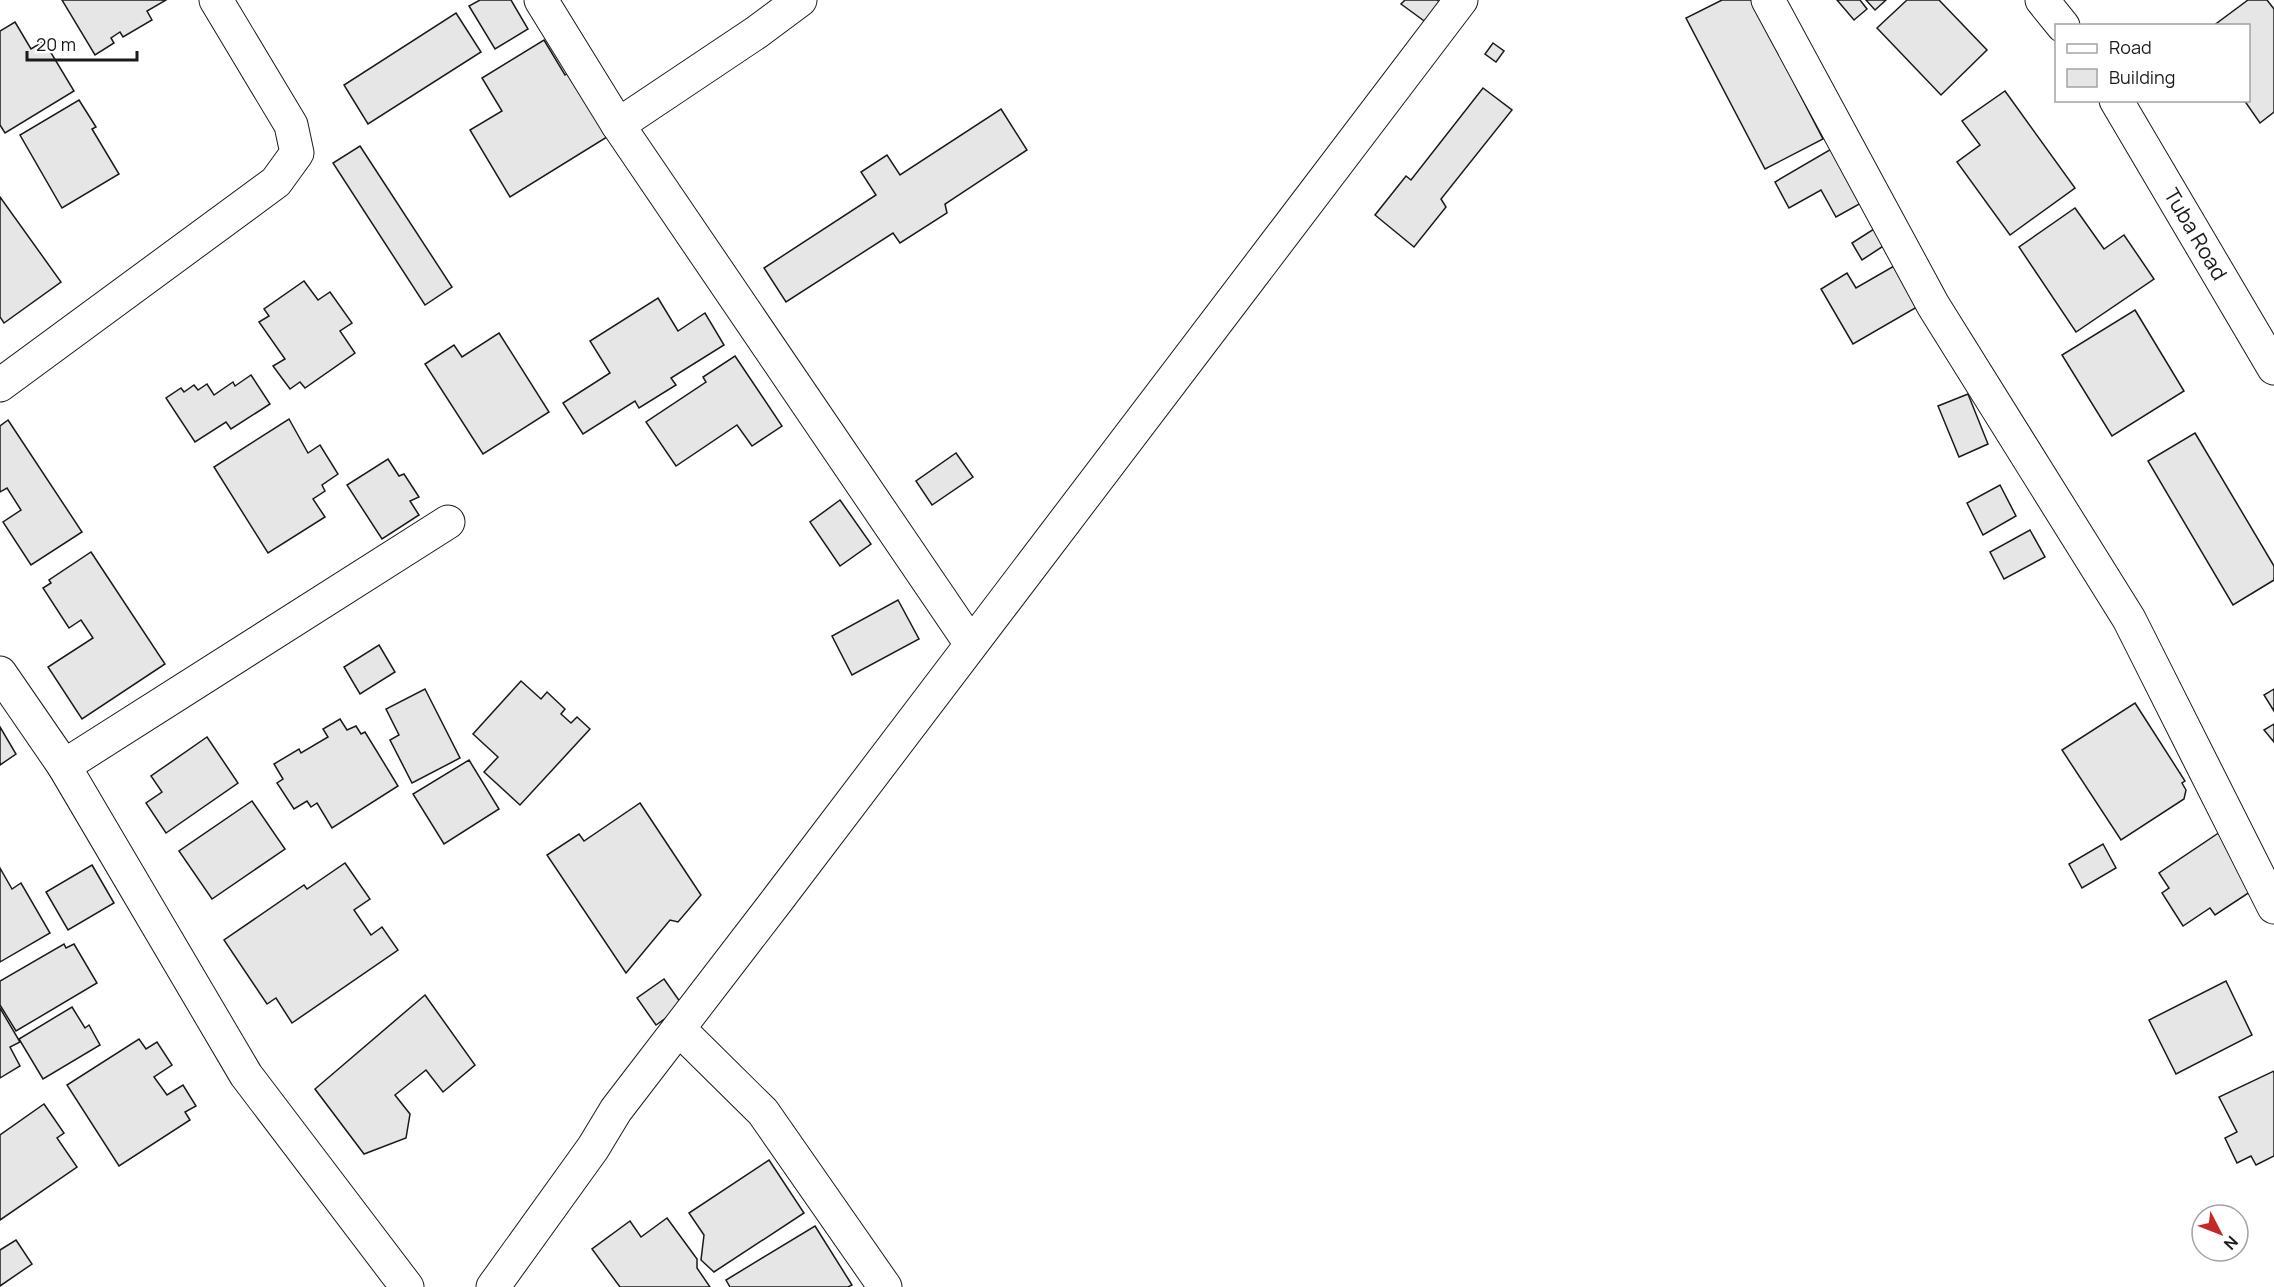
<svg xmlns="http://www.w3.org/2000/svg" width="2274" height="1287" viewBox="0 0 2274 1287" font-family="Manrope,sans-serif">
<rect width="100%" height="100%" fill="#fff"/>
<g fill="#e6e6e6" stroke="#1a1a1a" stroke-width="1.5">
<path d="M62,0H166L147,11L152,20L123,37L120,32L111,38L114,43L95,55Z"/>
<path d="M480,0H511L528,29L495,49L469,6Z"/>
<path d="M1405,0H1437L1441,3L1427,23L1401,4Z"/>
<path d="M1722,0H1751L1823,139L1765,169L1686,18Z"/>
<path d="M1837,0H1860L1867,9L1854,20Z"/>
<path d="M1866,0H1886L1875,10Z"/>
<path d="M1907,0H1939L1987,50L1941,95L1877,28Z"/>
<path d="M2248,0H2267L2274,9V112L2260,123L2244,100H2248V26H2213Z"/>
<path d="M456,13L481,52L368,124L344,85Z"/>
<path d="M15,22L31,49L44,41L74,91L5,133L0,125V31Z"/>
<path d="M544,40L565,75L568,73L607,137L510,197L470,130L502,111L482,78Z"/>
<path d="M1493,43L1504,51L1496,62L1485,54Z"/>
<path d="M1483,88L1512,110L1441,199L1446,207L1414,247L1375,215L1406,176L1411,180Z"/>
<path d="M2005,91L2075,188L2010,235L1957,162L1980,145L1962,121Z"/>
<path d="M79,100L96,127L92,129L119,174L62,208L20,135Z"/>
<path d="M1001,109L1027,150L945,204L947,213L900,243L893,233L786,302L764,268L876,195L861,172L887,155L900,175Z"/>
<path d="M360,146L452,287L425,305L333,163Z"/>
<path d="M1833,148L1863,202L1836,217L1821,190L1789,208L1775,182Z"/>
<path d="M0,197L61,282L4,323L0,317Z"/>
<path d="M2075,208L2104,249L2124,235L2154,279L2076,332L2019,247Z"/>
<path d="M1877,227L1888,243L1862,260L1852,243Z"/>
<path d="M1894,266L1917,307L1853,344L1821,289L1847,273L1856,288Z"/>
<path d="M304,281L318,300L330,292L352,323L340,331L355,353L305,388L300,382L290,389L273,366L285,359L259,322L269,316L264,309Z"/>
<path d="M658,298L678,331L705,313L724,345L671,378L676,385L639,408L635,401L583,434L563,403L610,373L590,341Z"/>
<path d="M2135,310L2184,391L2112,436L2062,355Z"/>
<path d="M499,333L549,412L483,454L425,364L454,345L462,357Z"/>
<path d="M735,356L782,426L752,446L737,425L676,466L646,422L706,382L703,377Z"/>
<path d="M251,375L270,404L231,429L226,422L195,442L166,398L181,388L184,392L194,385L198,390L207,384L214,395L233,382L235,386Z"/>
<path d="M1968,394L1988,444L1959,457L1938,406Z"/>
<path d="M289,419L308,453L320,445L338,474L322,485L325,491L313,499L325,517L268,553L214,467Z"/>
<path d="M8,420L82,532L31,565L3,522L21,510L7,488L0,492V426Z"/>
<path d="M2195,433L2274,566V580L2233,605L2148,461Z"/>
<path d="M956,453L973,477L932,505L916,481Z"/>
<path d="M388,459L399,476L404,474L419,497L410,501L419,515L382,539L347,485Z"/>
<path d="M2000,485L2016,516L1983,535L1967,503Z"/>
<path d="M840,500L871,544L840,566L810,522Z"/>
<path d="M2030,530L2045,557L2004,579L1990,552Z"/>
<path d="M91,552L165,664L82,719L48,667L93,638L81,620L69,628L43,588L51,583L49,580Z"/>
<path d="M898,600L919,639L852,675L832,636Z"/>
<path d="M379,645L395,672L360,694L344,667Z"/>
<path d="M521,681L541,699L547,692L565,709L561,714L571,723L577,717L590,729L520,805L484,772L498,757L473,734Z"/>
<path d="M425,689L460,758L412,783L390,740L399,735L386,709Z"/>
<path d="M2274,689V711L2264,695Z"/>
<path d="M2135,703L2185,781L2182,783L2186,790L2184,799L2121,840L2062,750Z"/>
<path d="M340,719L347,730L356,726L361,734L365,732L398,786L332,828L317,803L311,807L307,801L294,809L277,783L283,779L274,764L299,749L301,753L328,737L323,729Z"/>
<path d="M2274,724V742L2264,730Z"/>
<path d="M0,727L16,754L0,765Z"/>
<path d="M207,737L238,783L166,833L146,803L162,792L151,776Z"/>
<path d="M469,760L499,809L444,844L413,794Z"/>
<path d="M252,801L285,849L212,899L179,851Z"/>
<path d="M640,803L701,895L678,922L670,920L626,973L547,855L579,834L584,841Z"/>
<path d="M2220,832L2256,888L2215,915L2210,908L2183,926L2162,893L2169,888L2159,873Z"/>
<path d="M2103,844L2116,868L2082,888L2069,864Z"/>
<path d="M345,863L370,899L354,910L371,935L382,927L398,950L292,1023L276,998L267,1004L224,940L304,885L307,889Z"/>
<path d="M92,865L114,903L68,930L46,892Z"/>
<path d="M0,868L12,889L21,883L50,933L0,962Z"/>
<path d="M64,944L66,948L74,944L97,983L16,1031L0,1005V981Z"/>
<path d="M664,979L683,1006L656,1025L637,998Z"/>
<path d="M2226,981L2252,1035L2176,1074L2149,1020Z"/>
<path d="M425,995L475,1065L443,1092L426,1070L395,1095L410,1114L406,1138L364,1154L315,1089Z"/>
<path d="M72,1007L85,1028L89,1025L100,1045L43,1079L19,1039Z"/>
<path d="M0,1008L20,1042L10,1047L20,1066L0,1078Z"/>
<path d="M139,1039L146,1049L157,1042L172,1065L154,1077L167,1095L183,1085L196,1106L185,1112L190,1120L119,1166L67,1085Z"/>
<path d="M2274,1071V1156L2256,1165L2251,1156L2237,1163L2225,1138L2237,1132L2219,1097Z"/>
<path d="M44,1104L64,1133L57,1138L77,1167L0,1220V1135Z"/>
<path d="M769,1160L804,1213L714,1272L701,1260L704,1235L689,1213Z"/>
<path d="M667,1218L697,1259V1268L710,1287H620L592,1249L630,1221L641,1237Z"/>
<path d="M815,1226L852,1285L848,1287H730L726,1280Z"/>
<path d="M16,1240L32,1264L0,1286V1250Z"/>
</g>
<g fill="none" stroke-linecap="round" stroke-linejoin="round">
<g stroke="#1a1a1a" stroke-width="35">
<g id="minor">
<path d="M541,0L618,125L971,644"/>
<path d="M1768,0L1933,305L2129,619L2274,907"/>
<path d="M618,125L757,32L800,0"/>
<path d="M0,385L276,182L297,153L291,125L216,0"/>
<path d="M0,673L64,766L246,1075L407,1287"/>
<path d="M64,766L448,522"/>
<path d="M679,1029L763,1112L885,1287"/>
<path d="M493,1287L593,1148L616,1110L778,899L1461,0"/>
</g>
</g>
<g stroke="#1a1a1a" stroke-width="35">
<g id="tertiary">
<path d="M2042,0L2063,26"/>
<path id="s1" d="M2116,100L2274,368"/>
</g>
</g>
<use href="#minor" stroke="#fff" stroke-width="33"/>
<use href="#tertiary" stroke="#fff" stroke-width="33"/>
</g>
<g text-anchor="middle" stroke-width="4.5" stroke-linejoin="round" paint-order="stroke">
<g font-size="21" fill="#1a1a1a" stroke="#fff">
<text dy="7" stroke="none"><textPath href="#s1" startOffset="156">Tuba Road</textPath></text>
</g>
</g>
<rect x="2055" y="24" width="195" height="78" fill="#ffffff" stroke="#a3a3a3" stroke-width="1.5"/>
<rect x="2067" y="44" width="30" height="9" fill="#ffffff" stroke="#a3a3a3" stroke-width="1.5"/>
<text x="2109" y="54" font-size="18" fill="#1a1a1a">Road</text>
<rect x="2067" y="69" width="30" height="18" fill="#e6e6e6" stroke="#a3a3a3" stroke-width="1.5"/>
<text x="2109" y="84" font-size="18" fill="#1a1a1a">Building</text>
<g transform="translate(2220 1233) rotate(132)"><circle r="28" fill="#ffffff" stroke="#a3a3a3" stroke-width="1.5"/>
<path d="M0-4.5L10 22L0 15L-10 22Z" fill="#c62828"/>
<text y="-9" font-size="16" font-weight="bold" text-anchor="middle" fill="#1a1a1a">N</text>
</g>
<path d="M27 51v9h110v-9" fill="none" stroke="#1a1a1a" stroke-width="3"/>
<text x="36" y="51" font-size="18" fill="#1a1a1a" stroke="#ffffff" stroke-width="4.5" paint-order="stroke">20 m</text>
</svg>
